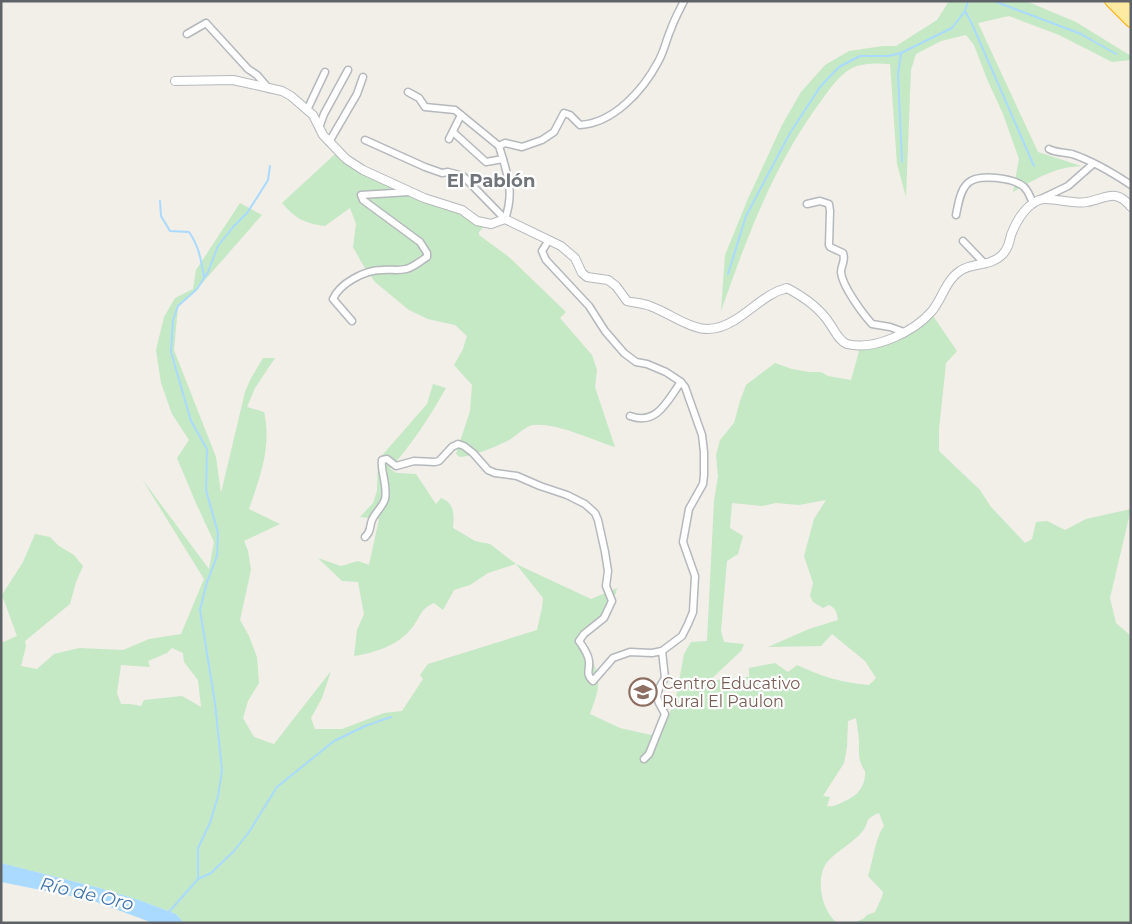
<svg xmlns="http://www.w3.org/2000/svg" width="1132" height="924" viewBox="0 0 1132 924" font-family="Montserrat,sans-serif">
<rect width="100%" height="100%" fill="#f1efe8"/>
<g fill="#c5e8c5" fill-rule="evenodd">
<path d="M949,1H1026L1076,22L1131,56V60L1112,62L1059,35L1009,16L978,23L1038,152L1081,166C1052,168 1038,178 1013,192L1019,159L1003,114L987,79L974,45L966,35L941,41L916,54L911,70L906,197L897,164L890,64C877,63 863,63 852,68C839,75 829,90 821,101C774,164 747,237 721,311L725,255L747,201L782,125L801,92L825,65L849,51L883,46H896L937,20Z"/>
<path d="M342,153L356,163L486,224L479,232V235L509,257L566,312L560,318L592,355L597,370L595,387L615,447C592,440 556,422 533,425C523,427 516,437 507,441C496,447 472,456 460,457L456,454L470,411L472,385L454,365L463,349L467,336L455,325L428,319L409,310L375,282L363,265L353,247L356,224L350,208L325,226C304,223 296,219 282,203L334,155Z"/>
<path d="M240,203L262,215L197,289L178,306L174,350L216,457L221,493L245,392L250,380L263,358H275L255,388L247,407L264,412C272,446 260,477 249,509L280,524L244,541L248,551L251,570L240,620L249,636L257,657L259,683L248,701L243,718L254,737L274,744L331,671L322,698L311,718L315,729H342L384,713L402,711L423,679L420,675L428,664L537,630L542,608L543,598L516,564L488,573L470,585L454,590L443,610L434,603C418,610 421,618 411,629C397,646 374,653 354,656L357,630L364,614L358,582L342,581L318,558L341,566L358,561L369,565L379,519L360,517L373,503L377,491L378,460L427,404L433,384L446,388C430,417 411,445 390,469L397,473L416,474L436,504L441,498C455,503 454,515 453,528L475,541L490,544L516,564L591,599L617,588C614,598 612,613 605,621C597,629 587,633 582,643C591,653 599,673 598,687C597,696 593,705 590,714L620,728L660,737L676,697L684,654L691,642L707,641L714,501L718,476L716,455L720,440L734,423L740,401L746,385L775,363L792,369L809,372H821L828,376L851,380L860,348L874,347L931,313L957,351L946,363L939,429V451L980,490L991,507L1025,543L1032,539L1036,522L1047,521L1065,530L1086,519L1131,509L1110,598L1116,623L1131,636V923H853L863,919L867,915L875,912L882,897L883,892L868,876C873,862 875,838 884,826L879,813C863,819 870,823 862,832C853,843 838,850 829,860C814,875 821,911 837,923H184L176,914L139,900L96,887L1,863V643L17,636L2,595L23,562L35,534L50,537L59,546L74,555L83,566L76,582L70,604L25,641L26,646L21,666L37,669L54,654L79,648L123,650L149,639L181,634L204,579L142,479L209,569L214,542L195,501L177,458L189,440L172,414L161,383L156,350L164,317L175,298L193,289L196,270ZM826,500L814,519L804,556L813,583L810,596L813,602L823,608L829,605C836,608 837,613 838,620L809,629L768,647L821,646L832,634L865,661L876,678L869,685C842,683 821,676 797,665L788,672L775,663L749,668V677L727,678L708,682L741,651L744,644L724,642L721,631L727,561L738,554L743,536L730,528L732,503L762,506L776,503L799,505ZM172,648L183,653L184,662L198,680L201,707L182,696L144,700L141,706L130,704H121L117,693L121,665L150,667L148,661L167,653ZM856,718C857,726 859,735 859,743C859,754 858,761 865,771C866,787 857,796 843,802C837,805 833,807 827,806L830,797L823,796L844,763L847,747L848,721Z"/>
</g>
<path fill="#aadaff" d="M1,863L96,887L139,900L176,914L184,923H153L91,900L1,882Z"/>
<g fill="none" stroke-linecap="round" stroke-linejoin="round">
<g stroke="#aadaff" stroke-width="2">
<path d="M994,1L1081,34L1116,54"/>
<path d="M965,11L972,24L1034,166"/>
<path d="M901,54L898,74L902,162"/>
<path d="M160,201L161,216L170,231L189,232C199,246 201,260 204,277"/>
<path d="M728,274L746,216L790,133L820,87L839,67L860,56H888L901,53L952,28L965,11L968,1"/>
<path d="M198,879L211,873L234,851L249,832L277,787L334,741L365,726L391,717"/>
<path d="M168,913L198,879V848L210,823L218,796L222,771L215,703L200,610L207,582L217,556L218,533L206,490L207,449L191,421L171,352L173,320L178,306L197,289L208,272L218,246L233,227L247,213L258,196L268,180L270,166"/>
</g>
<g stroke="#b5b8bc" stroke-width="9">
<g id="minor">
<path d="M187,34L206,23L248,69L257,75L269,89"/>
<path d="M408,92L419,98L425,107L455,110L499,146"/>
<path d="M307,110L325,72"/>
<path d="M319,128L324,114L348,70"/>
<path d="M453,132L486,162L503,159"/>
<path d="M449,139L461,115"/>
<path d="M365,140L425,167L442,173L448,172L463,176L505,219C515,191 507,173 499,146L505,143L522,147L542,140L554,132L564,113L570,115L580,125C614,123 643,90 658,62C664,52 666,40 671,29C674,20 679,11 684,1"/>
<path d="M329,142L357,94L363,77"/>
<path d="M1049,149C1056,153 1064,152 1072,154C1093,161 1113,173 1131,185"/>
<path d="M1043,198L1068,186L1093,164"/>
<path d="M807,204L820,201L829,204L830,211L829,245L830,247L843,253C846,261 841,265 841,272C842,286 863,314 872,324L890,327L904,332"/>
<path d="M956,215C958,205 960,190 968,183C978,173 1014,178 1024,187C1029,192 1031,198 1033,204"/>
<path d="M963,241L985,264"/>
<path d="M352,321L333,299C340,283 365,270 382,270C390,269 398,271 406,269C414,267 420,261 427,257V253L420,242L363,200L361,195L409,192"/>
<path d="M630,416C657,426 667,401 681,382"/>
<path d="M365,537C372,531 369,527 372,520C375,513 383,506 385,499C388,486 380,469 382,460L387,459L396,466L414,461L435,462L439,461L452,447L458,444L464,446L473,453L488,470L495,473L517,476L540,486L567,495L585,504L595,513L598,520L605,552L608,571L606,586L612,601L604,618L584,634L579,641C583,647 588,653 589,661C590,670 585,674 593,681L613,658L630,652L652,653L662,651L682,636L688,624L693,612L695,576L683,542L689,509L703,484L704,475V452L702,435L685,387L681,382L666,372L647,364L636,362L624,353L605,331L589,306L546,260L542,251L549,240"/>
<path d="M644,759L649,754L665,714L659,703L657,697L659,688L665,678L662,651"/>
</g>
</g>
<g stroke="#b5b8bc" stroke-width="10">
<path id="tertiary" d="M175,81L233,80L282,91L291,96L313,115L323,135L346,159L363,170L424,198L462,210L477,221L491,224L505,219L561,246L575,258L582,273L587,277L608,280L616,286L627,301C634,303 643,303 650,306C682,318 700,342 735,320C753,309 767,293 787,288C804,297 820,308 830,324C835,331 839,341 847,344C874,351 914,332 932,311C942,299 946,280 960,271C972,262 990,267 1002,255C1008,249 1009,243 1011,235C1016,222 1025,206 1039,200C1049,196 1074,205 1087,202C1107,198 1116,188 1131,207"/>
</g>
<g stroke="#f9ab00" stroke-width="12">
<g id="trunk">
<path d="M1110,1L1131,22"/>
<path d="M1122,1L1131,16"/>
</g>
</g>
<use href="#minor" stroke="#fff" stroke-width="6"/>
<use href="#tertiary" stroke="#fff" stroke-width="8"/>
<use href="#trunk" stroke="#feeaa1" stroke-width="10"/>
</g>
<defs>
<g id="school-ring" transform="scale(1.4375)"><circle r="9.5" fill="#fff" stroke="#8d6e63" stroke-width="1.5"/><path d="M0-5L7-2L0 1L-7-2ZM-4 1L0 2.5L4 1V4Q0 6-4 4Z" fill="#8d6e63"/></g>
</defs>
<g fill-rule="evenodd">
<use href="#school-ring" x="643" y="692"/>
</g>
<g text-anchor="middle" stroke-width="4.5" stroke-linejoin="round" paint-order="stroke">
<g font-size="16" fill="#785e54" stroke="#fff" text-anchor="start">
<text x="662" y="689">Centro Educativo<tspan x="662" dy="18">Rural El Paulon</tspan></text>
</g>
<g font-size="18" font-weight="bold" fill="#70757a" stroke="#fff">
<text x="491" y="187">El Pablón</text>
</g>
<g font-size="18" font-style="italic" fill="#4174aa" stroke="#fff">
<text transform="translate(87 894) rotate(13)" y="6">Río de Oro</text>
</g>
</g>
<rect width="1132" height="924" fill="none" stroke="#5f6368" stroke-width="5"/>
</svg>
